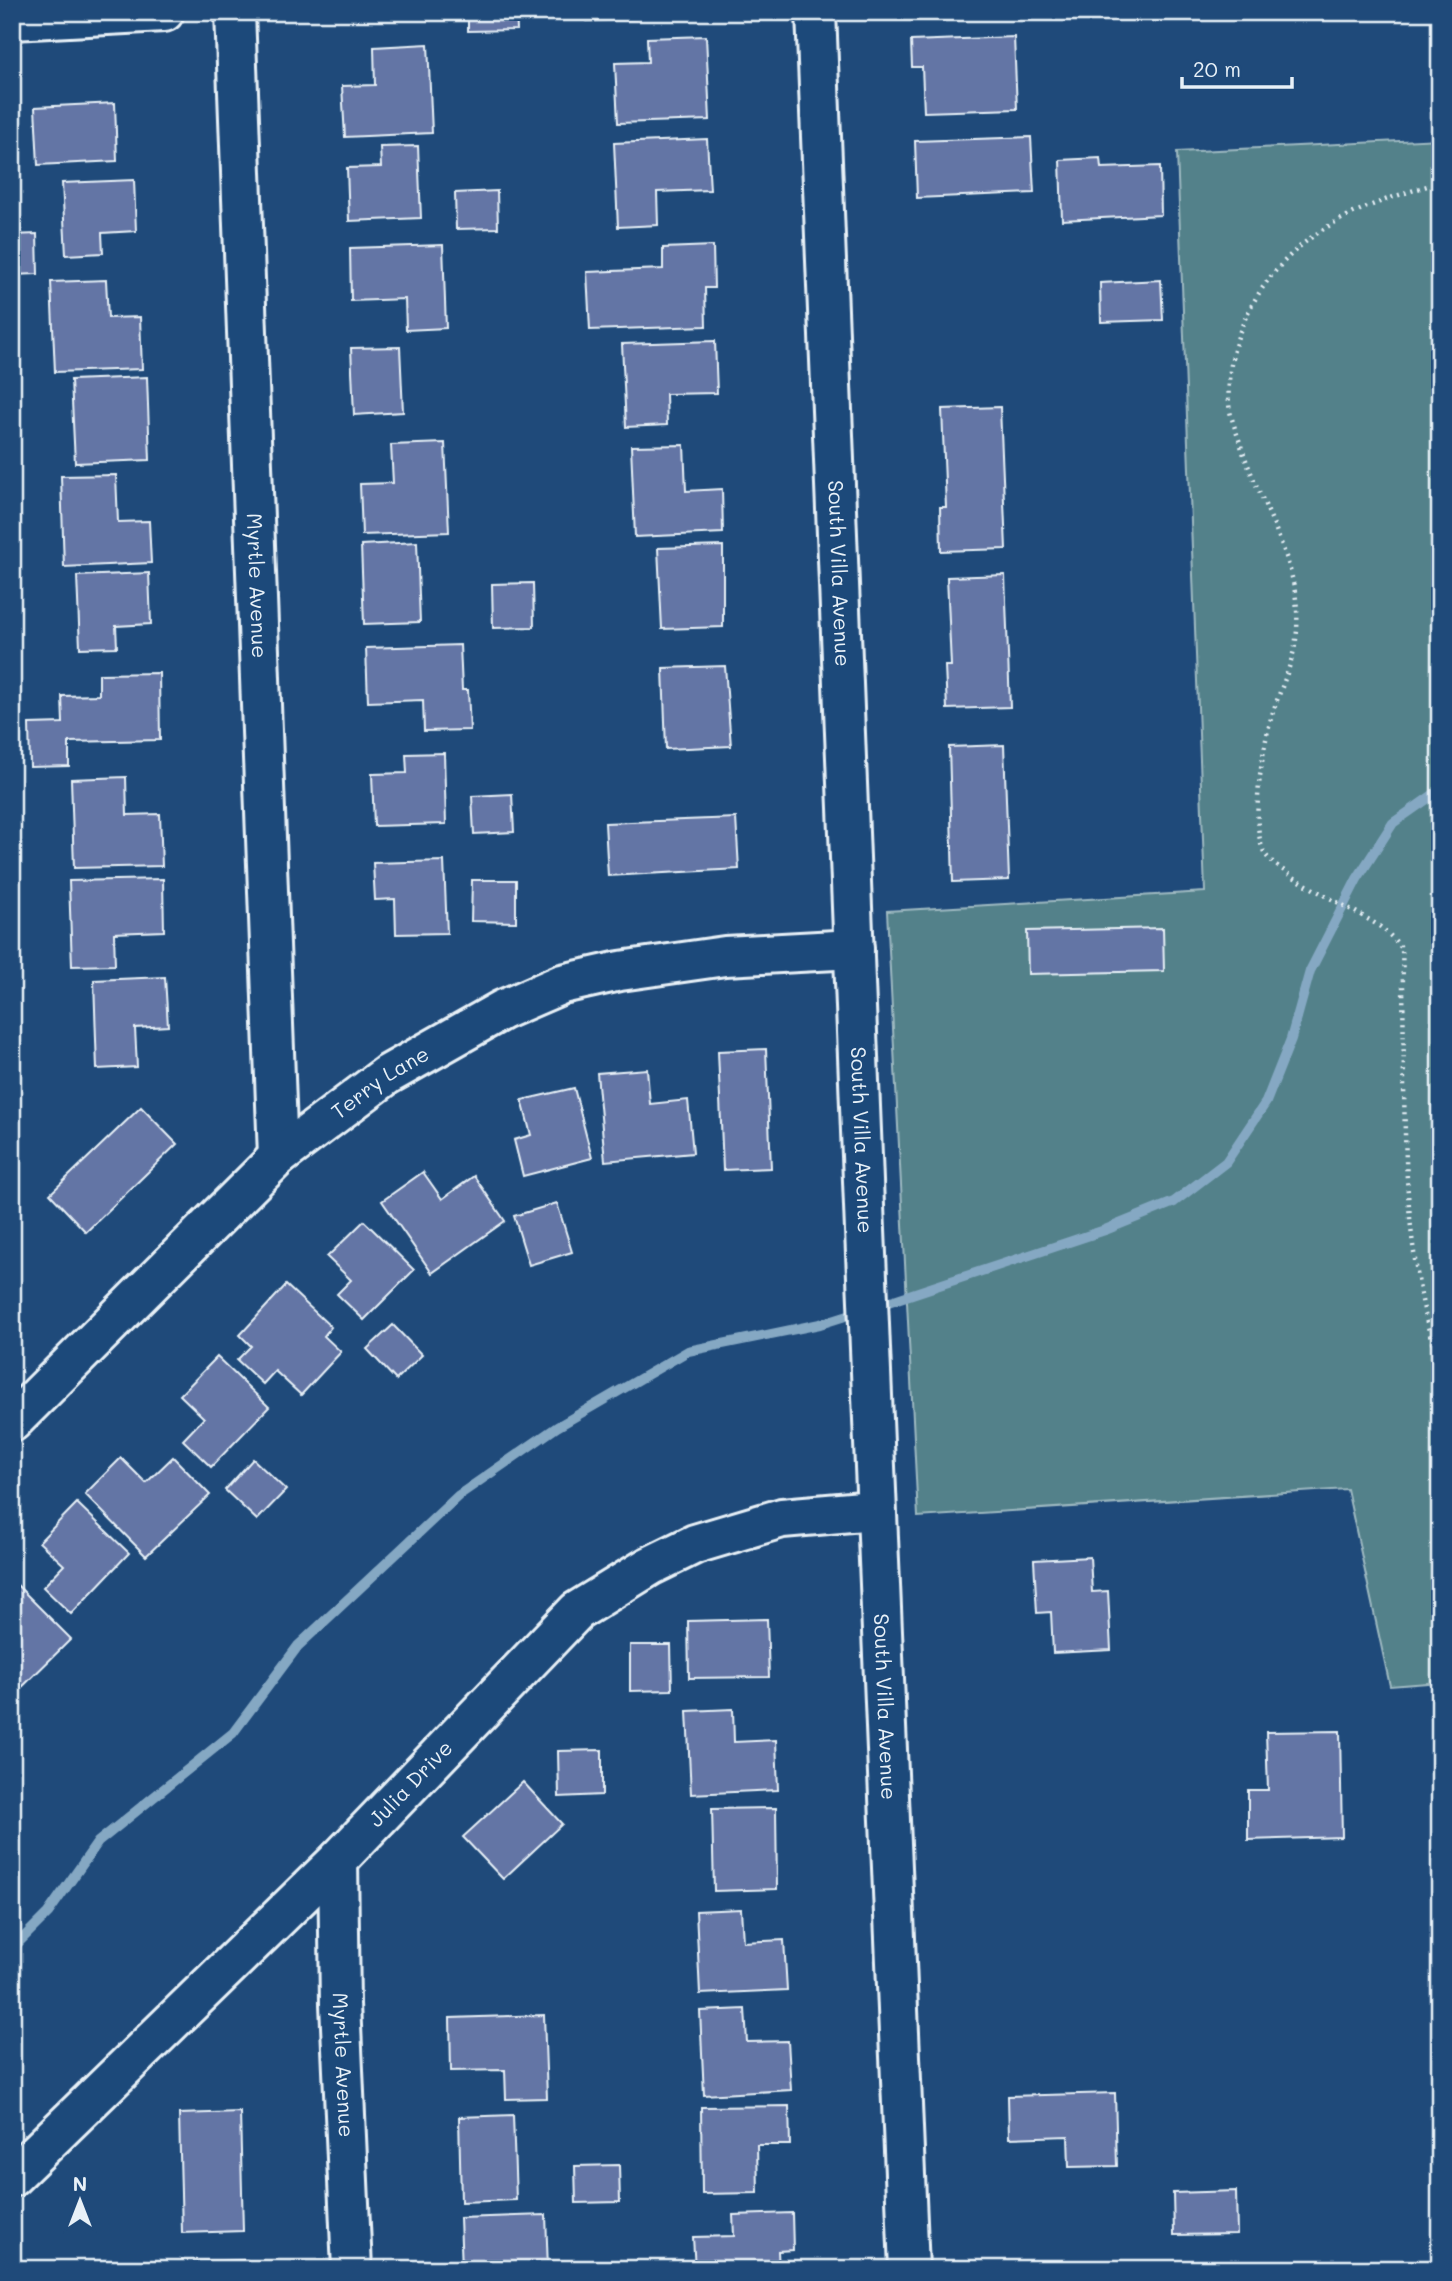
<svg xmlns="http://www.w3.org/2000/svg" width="1452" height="2281" viewBox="0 0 1452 2281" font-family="Mali,sans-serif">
<rect width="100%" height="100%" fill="#1f4a7a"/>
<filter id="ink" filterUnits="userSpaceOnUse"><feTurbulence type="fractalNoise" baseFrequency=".0143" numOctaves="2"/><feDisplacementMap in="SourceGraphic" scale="14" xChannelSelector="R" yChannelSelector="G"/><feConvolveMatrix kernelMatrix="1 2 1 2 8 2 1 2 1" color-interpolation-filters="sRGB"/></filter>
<g filter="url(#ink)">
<path fill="#53818a" stroke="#9eb9c1" stroke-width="2" d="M1440,139V1682L1390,1686L1347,1489L918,1517L887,911L1205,892L1177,152Z"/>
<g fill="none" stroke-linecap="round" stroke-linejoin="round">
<g stroke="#85a8c3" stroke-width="10">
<path d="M876,1306L1105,1230L1174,1202L1226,1162L1266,1102L1291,1039L1310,971L1357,879L1393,823L1440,790"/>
<path d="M12,1949L48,1913L98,1842L233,1733L298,1646L459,1495L557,1427L688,1351L820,1324L861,1311"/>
</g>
</g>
<g fill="#6475a5" stroke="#e8f1f8" stroke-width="2">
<path d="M468,12H516L517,30L468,31Z"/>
<path d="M586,12H636V19L587,21Z"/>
<path d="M706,36L710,120L618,123L615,63L648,62L647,38Z"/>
<path d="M1014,37L1017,109L924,112L922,67H912L911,41Z"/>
<path d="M428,44L432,133L345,137L342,86L375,85L374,47Z"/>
<path d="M115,103L117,161L38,165L35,107Z"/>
<path d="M1031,137L1034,193L917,198L915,141Z"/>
<path d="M707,139L710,190L657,192L658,225L618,227L614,143Z"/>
<path d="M418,146L421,218L349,221L347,168L381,167L380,147Z"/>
<path d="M1100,158L1101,168L1160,166L1161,215L1062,220L1060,160Z"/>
<path d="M134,180L136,231L102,233L103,253L66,255L62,183Z"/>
<path d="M497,191L498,228L456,229L455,193Z"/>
<path d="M37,234L38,274L12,275V235Z"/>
<path d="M443,245L446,328L406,330L405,299L351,301L350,248Z"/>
<path d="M713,246L714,288H705L706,326L590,330L587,272L663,269V248Z"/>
<path d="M106,280L108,318L140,317L142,369L55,372L51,282Z"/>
<path d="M1161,280L1163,320L1101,322L1100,283Z"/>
<path d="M715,341L717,393L666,394L667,425L626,427L622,344Z"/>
<path d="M400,347L403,412L354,415L351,348Z"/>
<path d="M147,377L150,460L75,463L71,380Z"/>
<path d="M1000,407L1006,549L941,551L940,507H946L942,409Z"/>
<path d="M445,443L449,532L362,535L360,484L393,483L391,445Z"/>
<path d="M684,445L686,491L722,489L723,533L635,537L631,446Z"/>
<path d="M116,475L118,522L149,521L151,563L64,567L61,476Z"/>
<path d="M417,542L420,622L364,624L361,545Z"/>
<path d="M723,546V627L662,629L658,548Z"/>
<path d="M149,573L151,624L116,626L117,647L80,648L77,576Z"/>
<path d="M1005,575L1010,707L947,709L945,666H951L947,577Z"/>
<path d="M533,583L534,627L493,628L492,584Z"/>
<path d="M460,645L462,690H468L470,730L424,731L423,700L368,702L366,648Z"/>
<path d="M725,666L731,746L666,749L663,668Z"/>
<path d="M159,673L160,740L69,742V766L30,767L29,724L63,723L62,696L99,695V674Z"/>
<path d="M1004,745L1009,880L953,882L949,747Z"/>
<path d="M444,753L446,824L374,826L372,774L407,773L406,754Z"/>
<path d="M126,777L127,815L160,814L162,866L74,868L71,779Z"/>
<path d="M512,794L514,832L474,834L472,796Z"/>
<path d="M736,818L739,869L608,876L605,823Z"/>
<path d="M444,861L447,933L396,934L395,899L375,900L373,863Z"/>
<path d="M163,879L164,931L114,933L115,965L72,966L69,881Z"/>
<path d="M472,880H516V922L471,921Z"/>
<path d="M1163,928L1164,971L1028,974L1027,931Z"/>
<path d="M165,977L168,1026L135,1028L137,1067L97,1069L94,980Z"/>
<path d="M766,1049L771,1168L723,1170L718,1051Z"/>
<path d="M647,1069L650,1104L688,1100L693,1153L605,1161L597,1073Z"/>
<path d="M574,1088L592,1158L523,1176L514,1140L531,1135L522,1100Z"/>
<path d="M141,1107L177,1144L86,1232L50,1194Z"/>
<path d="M423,1172L442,1199L474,1176L505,1221L432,1273L382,1201Z"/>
<path d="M557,1203L572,1252L529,1265L514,1216Z"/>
<path d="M364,1221L414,1270L364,1320L337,1294L351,1280L327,1257Z"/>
<path d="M286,1285L331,1327L324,1336L341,1352L301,1395L275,1371L263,1384L237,1360L251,1346L240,1335Z"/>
<path d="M393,1325L422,1355L396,1380L367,1349Z"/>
<path d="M217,1357L269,1407L211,1467L183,1440L204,1418L180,1395Z"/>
<path d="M173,1457L210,1495L146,1556L85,1494L121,1458L146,1483Z"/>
<path d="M253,1459L286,1490L257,1520L225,1490Z"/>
<path d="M77,1503L129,1553L71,1614L43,1587L64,1565L39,1542Z"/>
<path d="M1090,1557L1092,1592L1108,1591L1111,1650L1053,1653L1051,1612L1037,1613L1034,1560Z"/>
<path d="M12,1580L71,1639L12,1697Z"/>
<path d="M767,1619L769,1677L689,1678L688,1621Z"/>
<path d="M630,1645H671L672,1690L630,1691Z"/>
<path d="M733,1709L734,1742L776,1740L778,1790L691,1794L687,1711Z"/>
<path d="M1340,1731L1342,1837L1248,1840V1790H1268L1266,1732Z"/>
<path d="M602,1750V1795L559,1797L558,1751Z"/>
<path d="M523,1782L562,1824L503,1879L463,1837Z"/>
<path d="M776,1808L777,1889L714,1891L712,1809Z"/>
<path d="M741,1909L743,1942L784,1940L787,1990L700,1994L696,1911Z"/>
<path d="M745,2009L747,2042L788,2041L791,2090L704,2095L700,2011Z"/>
<path d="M544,2015L547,2098L506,2099L505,2070L451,2071L450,2018Z"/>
<path d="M1115,2093L1117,2166L1069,2167L1068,2136L1009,2138L1008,2096Z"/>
<path d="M789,2106L790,2145H757L758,2193L702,2194L701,2107Z"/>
<path d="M240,2112L243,2231L182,2233L179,2114Z"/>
<path d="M513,2115L516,2200L461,2202L459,2117Z"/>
<path d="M619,2165L620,2202L576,2203L575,2166Z"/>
<path d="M1236,2191L1237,2234L1174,2235L1173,2193Z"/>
<path d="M792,2213L793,2250L778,2251L779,2269H695L693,2237L734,2236L733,2215Z"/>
<path d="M546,2215L548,2269H462L460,2218Z"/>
<path d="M247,2260V2269H194V2262Z"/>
</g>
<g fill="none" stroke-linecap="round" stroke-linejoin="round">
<g stroke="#e8f1f8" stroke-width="44">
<g id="minor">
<path id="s1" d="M235,12L278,1157"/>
<path id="s2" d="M816,12C847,764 875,1517 909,2269"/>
<path d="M12,20L164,12"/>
<path id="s3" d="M12,1422L278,1157L387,1075L502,1010L562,984L620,971L725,956L854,949"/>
<path id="s4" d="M338,1860L340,2004L352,2269"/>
<path id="s5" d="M12,2177L338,1860L577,1611L650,1566L695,1544L782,1518L874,1510"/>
</g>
</g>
<path stroke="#e8f1f8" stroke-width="4.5" stroke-dasharray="2 5" stroke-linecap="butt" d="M1440,182C1401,194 1362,206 1327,227C1267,263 1224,332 1229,404C1230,418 1238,435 1242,449C1263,510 1301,563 1297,630C1295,662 1278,692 1270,722C1262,754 1250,822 1264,852C1273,872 1358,911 1379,926C1388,932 1395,941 1402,948C1407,1087 1395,1233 1440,1368"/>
<use href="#minor" stroke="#1f4a7a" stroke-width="38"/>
</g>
</g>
<g text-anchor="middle" stroke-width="7" stroke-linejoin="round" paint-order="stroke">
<g font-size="21" fill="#e8f1f8" stroke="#1f4a7a">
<text dy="7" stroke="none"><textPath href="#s2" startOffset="562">South Villa Avenue</textPath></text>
<text dy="7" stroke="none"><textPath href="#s1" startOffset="574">Myrtle Avenue</textPath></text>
<text dy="7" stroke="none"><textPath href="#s3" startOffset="502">Terry Lane</textPath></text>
<text dy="7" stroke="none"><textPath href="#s2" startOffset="1129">South Villa Avenue</textPath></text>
<text dy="7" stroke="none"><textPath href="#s2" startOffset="1696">South Villa Avenue</textPath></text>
<text dy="7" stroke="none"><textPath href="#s5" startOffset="560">Julia Drive</textPath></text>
<text dy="7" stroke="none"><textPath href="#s4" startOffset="205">Myrtle Avenue</textPath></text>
</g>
</g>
<rect width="1452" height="2281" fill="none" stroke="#1f4a7a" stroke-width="42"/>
<rect x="21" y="21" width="1410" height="2239" fill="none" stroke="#e8f1f8" stroke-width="2.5" filter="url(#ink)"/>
<g transform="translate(80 2201)" stroke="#1f4a7a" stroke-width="5" paint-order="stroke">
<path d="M0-5L12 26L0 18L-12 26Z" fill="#e8f1f8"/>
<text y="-10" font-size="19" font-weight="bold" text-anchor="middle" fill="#e8f1f8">N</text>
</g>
<path d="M1182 77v10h110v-10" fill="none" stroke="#e8f1f8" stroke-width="3.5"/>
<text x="1193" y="77" font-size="21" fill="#e8f1f8" stroke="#1f4a7a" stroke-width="5" paint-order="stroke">20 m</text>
</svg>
